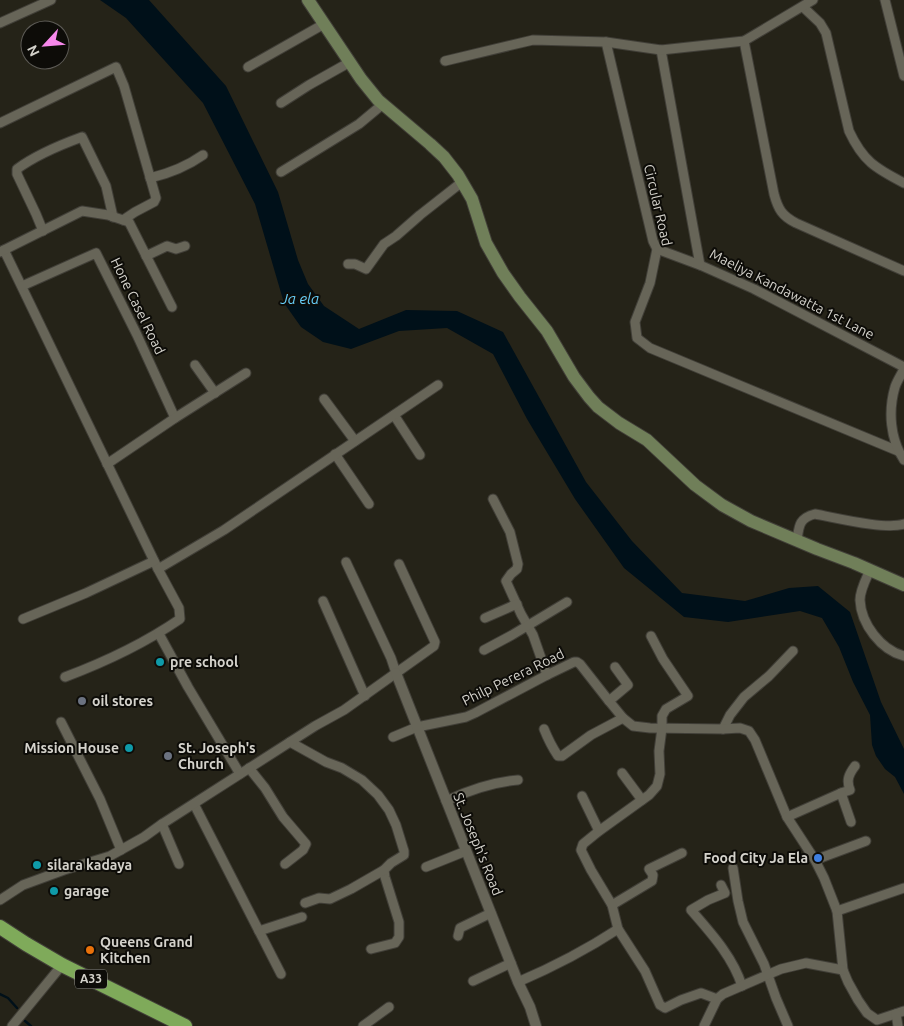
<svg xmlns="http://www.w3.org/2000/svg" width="904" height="1026" viewBox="0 0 904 1026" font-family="Ubuntu,sans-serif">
<rect width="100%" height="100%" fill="#252318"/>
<path fill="#001019" d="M100,0H149L226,86L278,192L298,260L308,284L324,306L359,329L406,310L457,311L503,332L586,482L632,541L682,593L745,601L789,588L818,586L850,612L881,702L904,749V794L895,777L885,769L876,756L872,745L870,715L853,682L839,647L822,618L800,611L728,622L684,617L624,568L575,499L527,419L493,354L447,328L399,331L351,349L323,342L301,327L284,303L255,204L203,103L126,18Z"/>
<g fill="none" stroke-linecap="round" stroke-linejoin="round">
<g stroke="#001019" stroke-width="2.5">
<path d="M0,994L8,998L17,1008"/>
<path d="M25,1021L31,1026"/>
</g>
<g stroke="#413f38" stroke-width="11">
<g id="minor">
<path d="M885,0L904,76"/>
<path d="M803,7L820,23L826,33L849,131C863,161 875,168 904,183"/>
<path d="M0,23L51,0"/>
<path d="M744,41L774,194C778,209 782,216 796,223L904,271"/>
<path d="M606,42L653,241L657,249L650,283L635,322L637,338L650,348L898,451"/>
<path d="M661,50L700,265L754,289L904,367"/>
<path d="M445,61L533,40L606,42L661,50L744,41L813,0"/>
<path d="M248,67L324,24"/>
<path d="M281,103L309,85L350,62"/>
<path d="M0,123L116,67L124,86L156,198L154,202L135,212L123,220"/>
<path d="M281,172L359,124L383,104"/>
<path d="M150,178C171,173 186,167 203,155"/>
<path d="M43,231L36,214L17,174V169C36,155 60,145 82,137L106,186L113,217"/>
<path d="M657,249L700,265"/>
<path d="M4,250L158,569L179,608L180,619C145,643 105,662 65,677"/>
<path d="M0,252L82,211L108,215L129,222L172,307"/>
<path d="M146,256L167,246L176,249L185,246"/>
<path d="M348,264H355L366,269L384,244L396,236L420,215L462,182"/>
<path d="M22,286L96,253L137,335L175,418"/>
<path d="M195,365L215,393"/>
<path d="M904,369C901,375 897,381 895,387C888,411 890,439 904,460"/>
<path d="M324,399L355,441"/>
<path d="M394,415L420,455"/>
<path d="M335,454L369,504"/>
<path d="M107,464L175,418L246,373"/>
<path d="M493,499L510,532L518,564L517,569L511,574L506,581L521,614L533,635L547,675"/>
<path d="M797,540C799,526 799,518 815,514C837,518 885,530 904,524"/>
<path d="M346,562L391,658L396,673"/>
<path d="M158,569L224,530L438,385"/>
<path d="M870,570C866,579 860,590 860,600C861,624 881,650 904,656"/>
<path d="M323,601L365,696"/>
<path d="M485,618L517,604"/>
<path d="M23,619L86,593L154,561"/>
<path d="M159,634L188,687L240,774"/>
<path d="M484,650L512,635L567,602"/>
<path d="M609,701L628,685L615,667"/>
<path d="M61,722L100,799L121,850"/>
<path d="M544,729C548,739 552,747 558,756H562L591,735L623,718"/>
<path d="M723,729L730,715L744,697L769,676L793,651"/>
<path d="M393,737L417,727L466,717L475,713L547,675L574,662H577L580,664L609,701L623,718L633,726L650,728L723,729L740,728L749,731L755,740L787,817L815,860L824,878L837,911L843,970L848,982L858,1000L867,1013L877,1020L904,1011"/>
<path d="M290,742L326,762L342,768L362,780L378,795L389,810L396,825L404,851V855L391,863L384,870L385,877L399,922V937L395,943L371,949"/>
<path d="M249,768L265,788L283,817L306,844L303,850L285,864"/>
<path d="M622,773L642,800"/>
<path d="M841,793L850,790C846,780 849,774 855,766"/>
<path d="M582,796L599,831"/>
<path d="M446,801C469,790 493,782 518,780"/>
<path d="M194,804L281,974"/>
<path d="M787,817L841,793L851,822"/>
<path d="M162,824L179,864"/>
<path d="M815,860L866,841"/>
<path d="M426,867L466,851"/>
<path d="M733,868L738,901L743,922L764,964L776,998L788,1026"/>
<path d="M721,885L725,893L708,900L691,910C711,933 733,957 742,986"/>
<path d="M0,900L23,885L64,870L110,856L144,837L162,824L315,726L344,710L434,646L435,642L399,564"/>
<path d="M305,903L319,898L330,899L351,889L384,870"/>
<path d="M612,905L652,881L653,875L649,869L682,853"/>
<path d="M837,911L904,888"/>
<path d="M618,929L612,905L591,870L581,850L583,844L599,831L649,795L657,786L660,774L659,751L662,728V716L666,709L688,696L663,659L651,636"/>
<path d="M259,931L302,917"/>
<path d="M458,936L460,928L491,913"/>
<path d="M473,981L511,963"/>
<path d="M518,982C553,967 586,950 618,929L645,971L660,1005L665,1008L681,1000L701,993L717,999"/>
<path d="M896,1014L898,1026"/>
<path d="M12,1026L62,965"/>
<path d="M363,1026L389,1007"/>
<path d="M704,1026L717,999L723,994L781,969L806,963L843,970"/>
</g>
</g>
<g stroke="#413f38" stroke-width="12">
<path id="tertiary" d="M396,673L518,982L530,1007L536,1026"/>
</g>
<g stroke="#413f38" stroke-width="14">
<path id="secondary" d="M308,0L361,79L378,100L430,144L444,157L458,175L472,199L486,243L503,273L520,297L547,331L574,377L589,397L598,407L619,423L647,440L695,485L722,505L751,521L817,549L854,563L904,585"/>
</g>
<g stroke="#413f38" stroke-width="16">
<path id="trunk" d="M0,927L26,944L62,965L185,1026"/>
</g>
<use href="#minor" stroke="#676558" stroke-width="9"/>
<use href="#tertiary" stroke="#676558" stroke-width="10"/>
<use href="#secondary" stroke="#707f59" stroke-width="12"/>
<use href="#trunk" stroke="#7faa5a" stroke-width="14"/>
</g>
<g fill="#0f9aa8" stroke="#0d0c08" stroke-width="2">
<circle cx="160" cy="662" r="5"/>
<circle cx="129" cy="748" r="5"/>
<circle cx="37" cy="865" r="5"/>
<circle cx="54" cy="891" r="5"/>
</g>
<g fill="#6b7280" stroke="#0d0c08" stroke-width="2">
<circle cx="82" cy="701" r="5"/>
<circle cx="168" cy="756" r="5"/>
</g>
<circle fill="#3f7fe0" stroke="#0d0c08" stroke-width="2" cx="818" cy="858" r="5"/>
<circle fill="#e8710a" stroke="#0d0c08" stroke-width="2" cx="90" cy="950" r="5"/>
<g text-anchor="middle" stroke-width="4" stroke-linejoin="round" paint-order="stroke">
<rect fill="#0d0c08" stroke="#989790" stroke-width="1" x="75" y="969.5" width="32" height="19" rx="4"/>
<g font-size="12" font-weight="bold" fill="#d4d2cb">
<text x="91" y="983">A33</text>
</g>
<g font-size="14" fill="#d4d2cb" stroke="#0d0c08">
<text transform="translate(658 205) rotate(77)" y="5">Circular Road</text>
<text transform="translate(792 294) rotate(27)" y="5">Maeliya Kandawatta 1st Lane</text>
<text transform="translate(138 306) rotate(64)" y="5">Hone Casel Road</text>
<text transform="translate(513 677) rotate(-26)" y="5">Philp Perera Road</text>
<text transform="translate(478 844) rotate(68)" y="5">St. Joseph's Road</text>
</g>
<g font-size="14" font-weight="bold" fill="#d4d2cb" stroke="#0d0c08" text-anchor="start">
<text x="170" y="667">pre school</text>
<text x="92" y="706">oil stores</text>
<text x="119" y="753" text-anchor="end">Mission House</text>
<text x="178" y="753">St. Joseph's<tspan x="178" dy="16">Church</tspan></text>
<text x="808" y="863" text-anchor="end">Food City Ja Ela</text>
<text x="47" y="870">silara kadaya</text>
<text x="64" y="896">garage</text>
<text x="100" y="947">Queens Grand<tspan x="100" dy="16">Kitchen</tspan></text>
</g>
<g font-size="15" font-style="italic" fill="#67cef9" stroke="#0d0c08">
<text x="300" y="304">Ja ela</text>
</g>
</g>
<g transform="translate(45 45) rotate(244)"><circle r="24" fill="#0d0c08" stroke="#5d5b56"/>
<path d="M0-4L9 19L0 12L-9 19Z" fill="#f788eb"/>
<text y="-8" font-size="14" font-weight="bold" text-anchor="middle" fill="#d4d2cb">N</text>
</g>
</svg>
